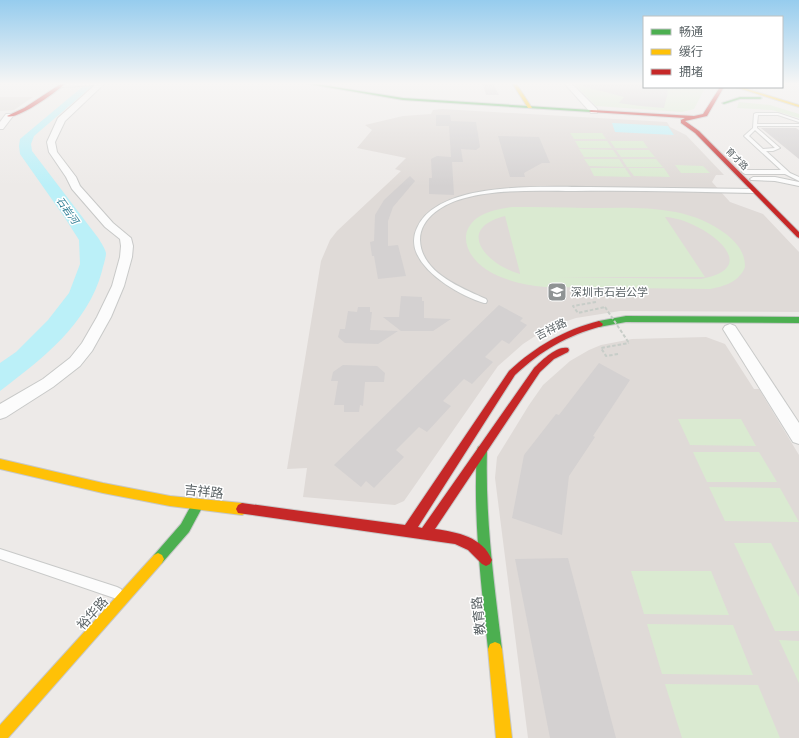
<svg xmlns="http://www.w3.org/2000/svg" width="799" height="738" viewBox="0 0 799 738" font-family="Barlow,'Noto Sans SC',sans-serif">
<rect width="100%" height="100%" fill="#edeae8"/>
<g fill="#dfdad7">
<path d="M0,97H33L14,110L0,111Z"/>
<path d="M442,109L667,122L670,127L686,135L724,175H716L712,182L730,202L763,214L799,252V312L620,311L576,318L558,324L543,331L523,344L498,366L404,501L395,505L303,497L307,468L287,469L321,261L330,240L337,231L401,171L395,169L406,158L357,148L372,130L365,125L403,116L431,114L433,110Z"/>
<path d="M706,337L725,344L754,389H759L799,455V738H528L495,478L497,457L529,405L543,385L570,361L589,350L601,345L632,339Z"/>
</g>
<g fill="#daead1" fill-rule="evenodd">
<path d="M573,83H644V87H693L704,90L694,109L682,112L596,106Z"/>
<path d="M739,102L770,105L799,114V118L772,110L737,108Z"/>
<path d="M570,133H602L606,139H574Z"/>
<path d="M575,141H607L612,148H579Z"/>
<path d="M610,141H643L648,148H615Z"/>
<path d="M579,149L613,150L618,157H584Z"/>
<path d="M616,150H649L655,157H621Z"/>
<path d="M584,159H619L624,167L589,166Z"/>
<path d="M622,159H656L663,167H627Z"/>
<path d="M675,165L703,166L710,173H681Z"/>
<path d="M590,168H625L631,177L594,176Z"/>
<path d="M628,168H664L670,177L634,176Z"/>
<path d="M512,207C536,207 561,207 585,208C632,208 686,203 726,234C737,243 745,252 745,267C739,282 725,286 710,289L545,287C525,285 505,281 487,270C468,258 456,234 477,218C487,211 500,209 512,207ZM505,216L520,273V274C487,265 454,229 505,216ZM665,217C699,218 769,267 701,279L553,277H705Z"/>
<path d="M678,419H741L756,446L690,445Z"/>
<path d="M693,452H759L777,482H707Z"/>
<path d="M709,487L780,488L799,522L725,521Z"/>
<path d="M734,543H771L799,597V631H775Z"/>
<path d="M631,571H711L729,615L644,614Z"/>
<path d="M647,624L733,625L753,675L662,674Z"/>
<path d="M779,640L799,641V683Z"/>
<path d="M665,684L758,685L780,738H682Z"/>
</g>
<g fill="#bbf0f8">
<path d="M87,83H96L34,136L31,144L32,151L99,239C101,243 105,248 106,253C106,258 103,266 102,271C88,324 42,359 0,391V363L16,352L48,320L69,293L80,264L79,240L65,218L20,154L19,146L20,139Z"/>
<path d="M612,123L668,126L674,135L615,132Z"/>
</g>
<g fill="#d4d1d1">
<path d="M583,83H644V87H665L668,92L664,108L641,106L619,103L624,97L582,86Z"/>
<path d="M483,84H493L499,95H486Z"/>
<path d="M436,115H450L451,121L476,122L480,147L476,150L461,149L463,162H452L454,195L429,194V178H432L431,159L437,156L451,157L449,126H436Z"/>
<path d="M761,128H796L799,130V159Z"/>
<path d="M498,136L539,137L550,163H542L524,173L525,177H510Z"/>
<path d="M410,176L415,181L393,207L388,221V246L398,245L406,276L378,279L374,256H372L370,242L374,241L375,215L384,200Z"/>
<path d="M401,296L422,297V301H424V318L451,319L433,331H401L383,317H399Z"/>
<path d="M499,305L523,318L520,321L527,325L509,344L502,340L485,357L493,362L472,384L464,379L460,383L443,401L451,406L427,432L419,427L396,450L404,457L374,488L366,481L361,487L334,465Z"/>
<path d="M358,307H370V312H372L370,330L398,331L378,344L345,343L338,337L340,329H345L348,311L357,312Z"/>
<path d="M599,363L630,380L593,436L595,437L569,476L562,535L512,518L524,455L556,414L559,415Z"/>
<path d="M343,365L377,366L385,373L384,382H365L363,406L360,405L359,412H344V405H334L338,381H331L333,372Z"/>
<path d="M568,558L598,670L616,738H550L515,559Z"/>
</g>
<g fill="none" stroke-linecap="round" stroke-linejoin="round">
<g stroke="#c8c9c8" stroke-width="2">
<g id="lane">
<path d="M756,113H778L799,120V122L778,115H758L757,124H799V126H757V128L780,148L773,151H766L790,173L799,177V181L785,174H745L742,172L745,170H781L744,136L753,128L754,114ZM755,130L775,148L763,149L749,136Z"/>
<path d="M753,177H775L799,182V186L775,181L751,180L750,179Z"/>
<path d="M589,187L755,189L758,191L755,193C695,192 634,190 574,191C541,191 496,189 465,198C445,203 420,217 420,240C421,273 462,288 486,299L487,301L486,303H484C461,296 427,276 417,254C413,246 413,236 417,228C438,180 545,187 589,187Z"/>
<path d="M0,549L117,587L121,589L123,593L121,597L117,599L0,559Z"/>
</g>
</g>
<g stroke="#c8c9c8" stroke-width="2">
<g id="street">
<path d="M67,83H105L65,121L55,142L57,152L76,177L80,186L113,223L131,238L133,246L132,257L124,286L111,317L92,351L80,366L53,387L6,417L0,419V404L43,379L70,358L82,343L97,317L112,286L120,257L121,246L120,239L105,227L72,189L66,177L49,152L47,142L58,118L95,85L61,87L58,85Z"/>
<path d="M564,83H571L597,109V113H591Z"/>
<path d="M6,114H12L13,116L3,129H0V122Z"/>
<path d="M730,324L735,326L799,423V444L793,442L723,329L725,326Z"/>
</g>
</g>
<g stroke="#c7c8c8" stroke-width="2">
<g id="fast">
<path d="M303,83H310L403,98L591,110L593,111L591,112L403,100Z"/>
<path d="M740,97H760L762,98L760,99H740L724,104L722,103Z"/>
<path d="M626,316L799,317V323L626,322L599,327L595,324L599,321Z"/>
<path d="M482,445L486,447L487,450C485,517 494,583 502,649L500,654L495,656L490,654L488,649C481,583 473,517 477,450L478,447Z"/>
<path d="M198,499L202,500L204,504L189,532L162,563L158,565L154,563L152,559L154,555L181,524L194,500Z"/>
</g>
</g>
<g stroke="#c7c8c8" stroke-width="2">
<g id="slow">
<path d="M512,83H516L532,108H528Z"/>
<path d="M735,87H741L799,105V107Z"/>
<path d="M0,459L103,483L170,496L242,503L246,505L248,509L246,513L242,515L170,506L103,493L0,469Z"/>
<path d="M158,553L162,555L164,559L162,563L8,738H0V725L154,555Z"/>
<path d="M495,642L500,644L502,649L512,738H496L488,649L490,644Z"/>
</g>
</g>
<g stroke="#c7c8c8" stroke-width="2">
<g id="jam">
<path d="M62,83H66C58,91 16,121 7,116L24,108Z"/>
<path d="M720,87H724L707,116L685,121L699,131L799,232V238L797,237L695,133L681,123V120L685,118L591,112L589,111L591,110L694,116L703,114Z"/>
<path d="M599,321L603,324L602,326C566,336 542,350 515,375L418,527L422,528L534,368C541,361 557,345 568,348L569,350L568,352L554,359L540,372L435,529C457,532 483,537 492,560L490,564L486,566L482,564L468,550L455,544L238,513L236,509L238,505L242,503L405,525L509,371C536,346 564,330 599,321Z"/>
</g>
</g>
<g stroke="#c7cdc8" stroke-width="2" stroke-dasharray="3.5 2" stroke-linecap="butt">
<path d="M596,302L573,306L578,313L605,307"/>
<path d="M618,354L606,356L601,348L629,343"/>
</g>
<use href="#lane" fill="#fcfcfc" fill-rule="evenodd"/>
<use href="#street" fill="#fcfcfc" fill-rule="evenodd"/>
<use href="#fast" fill="#4caf50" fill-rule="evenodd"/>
<use href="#slow" fill="#ffc107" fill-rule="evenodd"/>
<use href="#jam" fill="#c62828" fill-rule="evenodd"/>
<path stroke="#c7cdc8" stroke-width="2" stroke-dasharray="3.5 2" stroke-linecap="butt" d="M605,307L629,343"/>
</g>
<linearGradient id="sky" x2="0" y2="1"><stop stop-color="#96ccee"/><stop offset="0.45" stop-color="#f7f6f5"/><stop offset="1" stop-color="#f7f6f5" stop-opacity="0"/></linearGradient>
<rect width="799" height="186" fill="url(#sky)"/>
<defs>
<g id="school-square" transform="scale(1)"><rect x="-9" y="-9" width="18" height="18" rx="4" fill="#8f9394" stroke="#fff"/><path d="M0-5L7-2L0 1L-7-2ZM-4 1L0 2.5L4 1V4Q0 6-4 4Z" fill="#fff"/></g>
</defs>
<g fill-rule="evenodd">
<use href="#school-square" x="557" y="292"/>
</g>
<g text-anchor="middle" stroke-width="3" stroke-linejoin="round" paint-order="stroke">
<g font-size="9" fill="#5c6467" stroke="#fff">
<text transform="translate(737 159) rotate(45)" y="3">育才路</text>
</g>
<g font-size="10" font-style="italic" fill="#307e95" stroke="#fff">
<text transform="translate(68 210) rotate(55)" y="4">石岩河</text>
</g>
<g font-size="11" fill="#5c6467" stroke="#fff" text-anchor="start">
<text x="571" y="296">深圳市石岩公学</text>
</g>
<g font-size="11" fill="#5c6467" stroke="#fff">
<text transform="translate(551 329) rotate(-27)" y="4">吉祥路</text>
</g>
<g font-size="13" fill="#5c6467" stroke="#fff">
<text transform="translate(204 491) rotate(6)" y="5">吉祥路</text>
<text transform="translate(92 613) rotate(-48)" y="5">裕华路</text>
<text transform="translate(478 616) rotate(-96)" y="5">教育路</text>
</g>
</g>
<rect x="643" y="16" width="140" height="72" fill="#ffffff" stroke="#bec1c2"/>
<rect x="651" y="29" width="20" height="6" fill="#4caf50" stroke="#bec1c2"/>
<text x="679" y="36" font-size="12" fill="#5c6467">畅通</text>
<rect x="651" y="49" width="20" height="6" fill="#ffc107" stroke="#bec1c2"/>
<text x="679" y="56" font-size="12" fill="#5c6467">缓行</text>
<rect x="651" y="69" width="20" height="6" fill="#c62828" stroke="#bec1c2"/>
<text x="679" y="76" font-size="12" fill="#5c6467">拥堵</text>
</svg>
